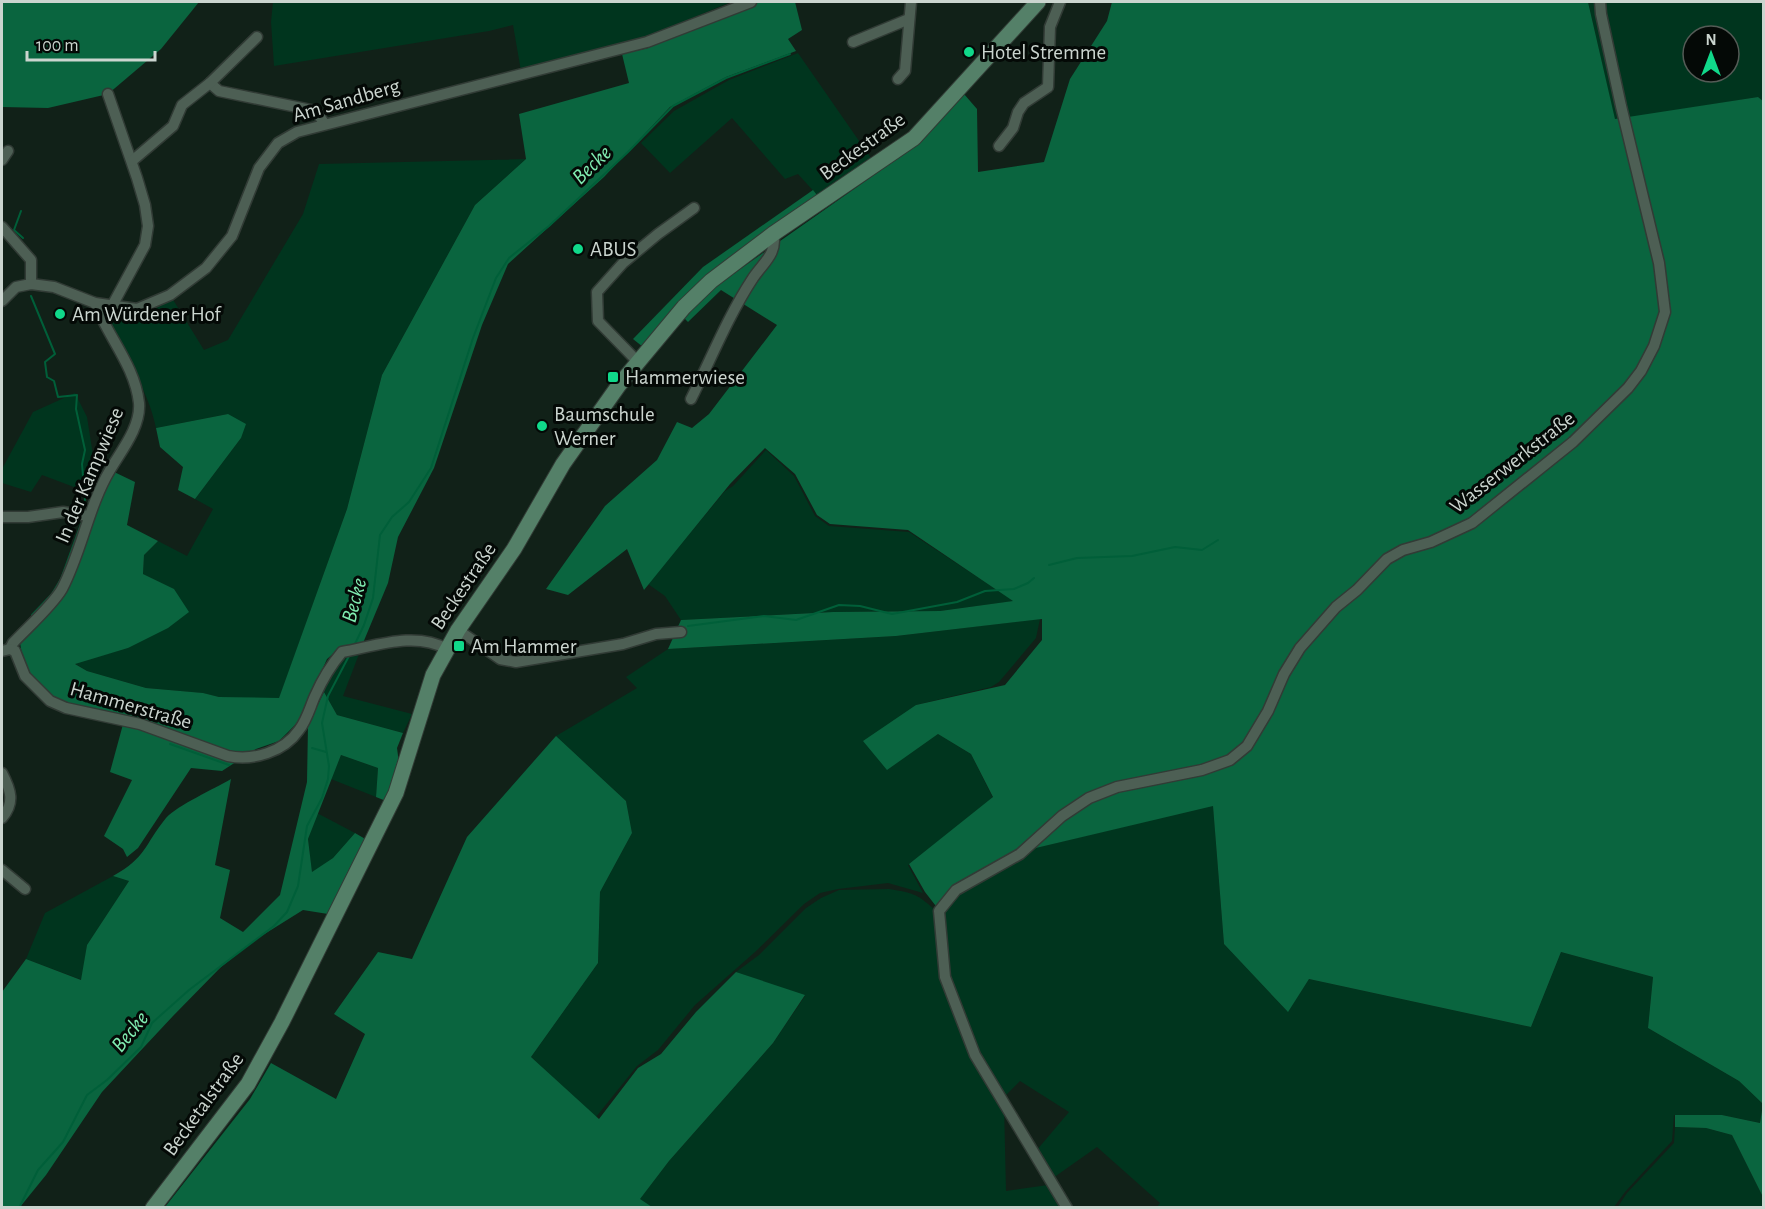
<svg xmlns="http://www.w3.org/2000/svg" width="1765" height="1209" viewBox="0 0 1765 1209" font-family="'Alegreya Sans',sans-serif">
<rect width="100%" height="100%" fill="#112118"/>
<g fill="#00351e" fill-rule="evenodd">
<path d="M273,2H731L644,38L521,71L513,25L489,31L274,66L271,22Z"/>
<path d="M1588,2H1763V101L1758,97L1615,120ZM1693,36H1729V72H1693Z"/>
<path d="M798,53L873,161L817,195L798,174L785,179L732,118L670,173L641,143L674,111L729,80Z"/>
<path d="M526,159L475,205L382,375L347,509L279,699L219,697L202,693L146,688L87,671L74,663L128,648L173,589L143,574L144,555L158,541L187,556L213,509L195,499L241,438L228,414L156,428C148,386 120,353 107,314L134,315L172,298L204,350L228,340L303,214L319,164Z"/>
<path d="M75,393L87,417L93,455L104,464L90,493L42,475L31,492L2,483V469L33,412Z"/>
<path d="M766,450L794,476L815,516L829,526L909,532L1014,601L940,611L833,612L681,620L665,596L648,584L725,491L733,486Z"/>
<path d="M1040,619L1036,638L999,682L991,687L916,705L887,769L938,734L971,754L993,798L908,865L923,893L888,883L838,889L820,893L804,904L755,952L695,1005L658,1050L637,1066L596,1117L531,1057L598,963L600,892L632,833L626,801L556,736L637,688L626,677L668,649L896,636Z"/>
<path d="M359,654L343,696L412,714L403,733L337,715L324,692L334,668L344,655Z"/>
<path d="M341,755L378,768L376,797L331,779Z"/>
<path d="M1213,805L1224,944L1287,1011L1309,979L1531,1027L1561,952L1653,977L1648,1028L1739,1081L1763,1104L1760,1123L1722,1115H1674L1672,1141L1625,1192L1614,1207H1157L1160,1203L1097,1147L1053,1178L1036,1151L1069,1112L1020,1081L1004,1097L978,1054L948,977L942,912L958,892L1027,850Z"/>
<path d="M317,813L355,833L333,858L312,873L308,839Z"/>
<path d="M113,876L129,881L87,945L82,980L26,959L45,913Z"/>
<path d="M889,889C914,893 918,894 937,912L942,978L1004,1104L1006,1191L1048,1185L1061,1207L652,1208L639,1200L669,1161L773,1043L805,996L736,972L759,955L806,908L821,898L839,890Z"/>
<path d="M1675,1127L1706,1128L1732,1135L1763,1197V1207L1617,1208L1627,1193L1674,1143Z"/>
</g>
<g fill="#0a653f">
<path d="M2,2H199L161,49L108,94L48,108L2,107Z"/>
<path d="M758,2H795L802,30L788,39L796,51L726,77L670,107L604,177L508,264L482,325L434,468L398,537L388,583L363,643L342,646L327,659L300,720L279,741L256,749L222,771L191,768L138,848L127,857L123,849L104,836L132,780L110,772L125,717C92,709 44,706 26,671C22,662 22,652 20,643L61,591L110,470L135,482L127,525L158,541L144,555L143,574L174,589L189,612L168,628L128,648L75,664L87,671L146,688L203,693L219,697L279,698L347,509L382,375L475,205L526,159L519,114L629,83L622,54L648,48Z"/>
<path d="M1112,2H1588L1615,119L1758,97L1763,101V1197L1732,1135L1706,1128L1675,1127V1115H1722L1760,1123L1763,1104L1739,1081L1648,1028L1653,977L1561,952L1531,1027L1309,979L1288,1012L1224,944L1213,806L1019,852L981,873L939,910L925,892L909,864L993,797L971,754L938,734L887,770L863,741L916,705L1005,685L1042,640V619L896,636L668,649L681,620L833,612L940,611L1013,601L908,530L830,524L817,515L795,474L765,448L730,484L644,590L627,549L568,595L546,589L605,506L657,460L677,422L692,428L709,414L777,325L721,290L688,322L684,318L716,286L918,144L964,94L977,109L978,172L1044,162L1070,79L1107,21Z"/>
<path d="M813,190L817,195L643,347L633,339L703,267Z"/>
<path d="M228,414L246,424L241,438L195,499L178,490L183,467L160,447L156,428Z"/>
<path d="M324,692L337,715L403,733L397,748L399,763L386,801L376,797L378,768L341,755L308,839L312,872L333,858L355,833L367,840L328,914L303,910L255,940L221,967L173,1016L102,1092L46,1175L20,1207H2V992L26,959L81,980L87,945L129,881L113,876C147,857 144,845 166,818C178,805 214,789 231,779L215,865L230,870L220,918L243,932L280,895L307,782L308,725Z"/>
<path d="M556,736L626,801L632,833L600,892L598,963L531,1057L599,1119L638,1068L661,1054L696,1012L736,972L805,995L773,1043L669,1161L640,1199L652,1207H165L250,1099L271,1063L336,1099L365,1034L334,1014L378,952L412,959L467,837Z"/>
</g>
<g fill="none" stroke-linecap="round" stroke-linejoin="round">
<g stroke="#005f39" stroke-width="2">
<path d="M21,211L14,230L23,238"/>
<path d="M31,296L55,354L45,362L47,377L54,381L58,397L77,395L76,409L85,450L82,464L85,500"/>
<path d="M1049,565L1077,558L1132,556L1175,547L1202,550L1218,540"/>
<path d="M32,615L52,594L61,579L81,524"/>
<path d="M688,626L764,616L796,620L839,605L860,606L892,614L957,602L985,591L1014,589L1028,583L1034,578"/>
<path d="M354,646L364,625L373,598L380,535L392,517L409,502L431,468L473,338L496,278L509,258L549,226L628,152L673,106L726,78L790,54"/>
<path d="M170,744L229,765"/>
<path d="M312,748L326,752"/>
<path d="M19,1208L38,1170L63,1142L87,1095L107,1080L141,1047L152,1023L189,990L274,926L287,912L298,886L307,826L322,798L328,779L329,766L322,723L328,696L350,654"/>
</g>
<g stroke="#313b35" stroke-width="13">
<g id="street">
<path d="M853,42L909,19"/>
<path d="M898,79L905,71L911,2"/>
<path d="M210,83L219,91L316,111L324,123"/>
<path d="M108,94L137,178L145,205L148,226L145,245L112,306"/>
<path d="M999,146L1013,128L1018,112L1024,103L1048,87L1050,27L1060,2"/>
<path d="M2,160L8,151"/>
<path d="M132,161L173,126L182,105L210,83L257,37"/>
<path d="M2,227L31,260V284"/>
<path d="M2,301L16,287L31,284L54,287L95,303L137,309L170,295L206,268L232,236L259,168L278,143L297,132L647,42L751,2"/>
<path d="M638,362L598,321L597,292L623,263L658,234L694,208"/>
<path d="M691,399C711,359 728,316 753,278C763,263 778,253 773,234"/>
<path d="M2,517H28L63,512L88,516"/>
<path d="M458,630L500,659L516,662L623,644L656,634L681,632"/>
<path d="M10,649L13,643C27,628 52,606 62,589C82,551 88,507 110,470C121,451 141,427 139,403C135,366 108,337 95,303"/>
<path d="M2,651L10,649L15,651L25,676L50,701L66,708L140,724L228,756C253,761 284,752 299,730C307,720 310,707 315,696C322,680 331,665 342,652C376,646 415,631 447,649"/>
<path d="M2,773C11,790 15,803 2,818"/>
<path d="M2,870L25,889"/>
<path d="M1067,1208L975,1055L945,977L939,911L956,890L1020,854L1062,816L1089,798L1117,787L1202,770L1230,760L1247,746L1268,711L1284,674L1300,648L1336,607L1357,590L1387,559L1403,550L1431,542L1472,523L1573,442L1628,388L1641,371L1654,346L1665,312L1659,263L1621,106L1601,14L1600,2"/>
</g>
</g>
<g stroke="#313b35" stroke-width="17">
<path id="secondary" d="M153,1208L248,1084L282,1022L396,793L433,675L458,630L514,549L563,464L619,385L684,307L711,281L773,234L914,138L1038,2"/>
</g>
<use href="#street" stroke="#4d5f54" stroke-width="10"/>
<use href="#secondary" stroke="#548068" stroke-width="15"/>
</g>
<g fill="#10d98a" stroke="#040906" stroke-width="2">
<circle cx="969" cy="52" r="6"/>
<circle cx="578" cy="249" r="6"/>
<circle cx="60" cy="314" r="6"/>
<rect x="607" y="371" width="12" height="12" rx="3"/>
<circle cx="542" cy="426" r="6"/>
<rect x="453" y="640" width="12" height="12" rx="3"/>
</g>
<g text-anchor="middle" stroke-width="6" stroke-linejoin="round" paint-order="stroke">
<g font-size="21" fill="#cbd5cf" stroke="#040906" text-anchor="start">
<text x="981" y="59">Hotel Stremme</text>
<text x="590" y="256">ABUS</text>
<text x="72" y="321">Am Würdener Hof</text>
<text x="625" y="384">Hammerwiese</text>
<text x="554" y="421">Baumschule<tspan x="554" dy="24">Werner</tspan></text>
<text x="471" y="653">Am Hammer</text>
</g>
<g font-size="21" fill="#cbd5cf" stroke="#040906">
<text transform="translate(346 100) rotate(-16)" y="7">Am Sandberg</text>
<text transform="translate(862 146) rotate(-36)" y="7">Beckestraße</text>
<text transform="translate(1512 462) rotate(-38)" y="7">Wasserwerkstraße</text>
<text transform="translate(89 475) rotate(-67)" y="7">In der Kampwiese</text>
<text transform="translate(463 586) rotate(-56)" y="7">Beckestraße</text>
<text transform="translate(131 705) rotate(16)" y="7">Hammerstraße</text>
<text transform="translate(203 1104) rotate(-54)" y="7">Becketalstraße</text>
</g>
<g font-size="22" font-style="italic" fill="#81edb2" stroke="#040906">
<text transform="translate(591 164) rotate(-44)" y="8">Becke</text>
<text transform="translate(353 600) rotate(-75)" y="8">Becke</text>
<text transform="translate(129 1031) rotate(-51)" y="8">Becke</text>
</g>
</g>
<rect width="1765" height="1209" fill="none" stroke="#cbd5cf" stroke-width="6"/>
<g transform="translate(1711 54)"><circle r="28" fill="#040906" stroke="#545b56" stroke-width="1.5"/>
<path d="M0-4.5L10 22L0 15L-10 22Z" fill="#10d98a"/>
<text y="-9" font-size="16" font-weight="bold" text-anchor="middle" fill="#cbd5cf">N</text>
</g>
<path d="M27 51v9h128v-9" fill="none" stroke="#cbd5cf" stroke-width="3"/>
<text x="36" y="51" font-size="18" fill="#cbd5cf" stroke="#040906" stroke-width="4.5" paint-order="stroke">100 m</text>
</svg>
